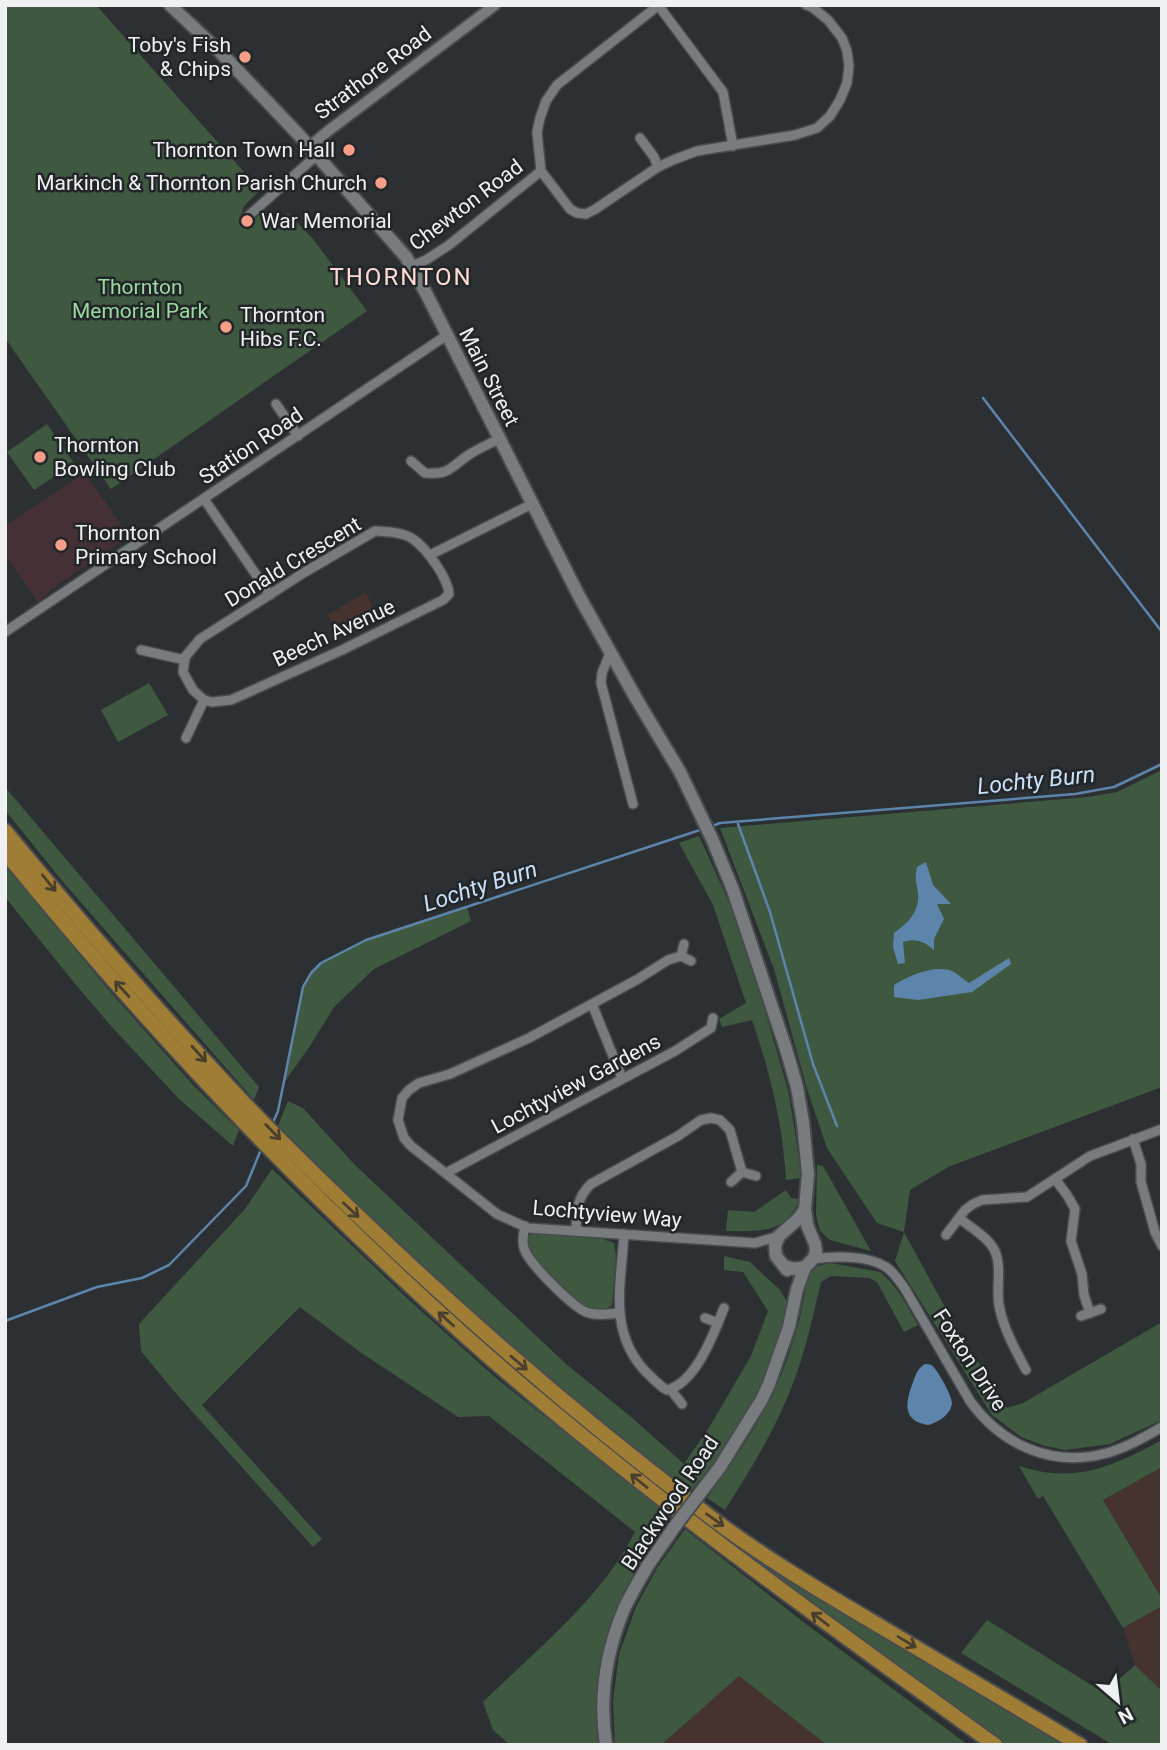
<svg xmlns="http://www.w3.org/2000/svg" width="1167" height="1750" viewBox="0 0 1167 1750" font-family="Roboto,sans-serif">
<rect width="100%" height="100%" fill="#2d3033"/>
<g fill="#46322f">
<path d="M366,592L379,620L339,637L328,615Z"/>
<path d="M1162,1467V1599L1103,1500Z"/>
<path d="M1162,1606V1691L1135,1665L1123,1628Z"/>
<path d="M739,1676L827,1745H661Z"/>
</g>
<path fill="#453135" d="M85,473L129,536L50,590L39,603L5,555V526Z"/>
<g fill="#3f5840">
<path d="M9,5H96L260,190L244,206L241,214L249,223L265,211L276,223L288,213L313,239L367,311L111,489L5,338V8Z"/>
<path d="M47,424L74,463L34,490L7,452Z"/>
<path d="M149,683L168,715L118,742L101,710Z"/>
<path d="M1162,770V1087L948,1167L910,1190L904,1232L953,1322L1007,1408L1023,1403L1162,1322V1420L1110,1444L1065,1450L1045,1446L1021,1437L992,1415L895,1261L904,1232L877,1223L827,1148L807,1089L774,969L720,828L1088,797L1117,792Z"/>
<path d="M5,787L259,1087L254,1100L63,882L5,810Z"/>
<path d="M699,836L729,902L764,1007L788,1090L795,1132L801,1178L786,1180C783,1125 770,1072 752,1020L722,1027L719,1019L746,1003L713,905L679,843Z"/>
<path d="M5,866L114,996L194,1086L239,1130L233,1146L178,1098L112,1027L76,985L5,897Z"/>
<path d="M467,907L471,921L374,969L334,1007L310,1046L283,1084L303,987L311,973L321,963L366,940Z"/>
<path d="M288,1101L303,1108L355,1165L565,1363L631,1417L684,1464L710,1426L751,1356L768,1311L743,1272L724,1270V1256L750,1262L780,1290L786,1300L788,1312L772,1365L753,1402L715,1462L690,1492C639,1451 586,1412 537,1369C447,1291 362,1209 278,1126Z"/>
<path d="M817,1165L823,1166L871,1251L830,1240L820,1231L816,1215Z"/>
<path d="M272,1169L410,1301L496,1378L670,1515L654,1538L628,1584L606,1647L600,1669L603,1745H510L493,1730L483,1702C537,1649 600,1600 635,1532L489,1416L458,1417L360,1352L300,1307L202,1405L322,1539L313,1547L173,1390L141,1351L139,1324L245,1209Z"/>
<path d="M786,1190L791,1198L800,1199C784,1235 760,1231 726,1231L728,1210L754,1212Z"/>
<path d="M535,1232L603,1239L614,1243L616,1256L612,1305C605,1311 595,1311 586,1307C576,1301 538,1266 533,1257C529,1250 527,1243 528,1236Z"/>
<path d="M831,1263L880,1272C897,1285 907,1306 918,1325L904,1332L877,1282L869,1278L831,1276L821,1282C813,1315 806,1349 794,1381C777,1427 751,1469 725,1510L707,1498C741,1450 776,1401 792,1344C796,1332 800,1320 802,1307C805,1296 805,1281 812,1271C816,1265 824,1264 831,1263Z"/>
<path d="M1162,1440V1467L1103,1500L1162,1599V1606L1123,1628L1043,1496L1038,1499L1019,1466C1075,1484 1112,1467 1162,1440Z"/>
<path d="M705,1523L798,1583L1068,1745H1003L769,1575L703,1525Z"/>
<path d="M685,1529L802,1621L968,1745H827L739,1676L661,1745H615L613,1701L619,1654L636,1607L657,1568Z"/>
<path d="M987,1620L1104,1693L1135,1665L1162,1691V1745H1113L961,1653Z"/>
</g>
<g fill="#5d85ab">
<path d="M926,862L933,885L951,904H937L944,919L934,939V950C923,941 917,938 903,942L905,963L898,964L893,947L894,933C905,925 916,916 918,901C920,889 913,883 917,867Z"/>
<path d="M1009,958L1011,964L972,992L918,1000L894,997V985C909,976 931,966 949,970C956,972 963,979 969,983Z"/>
<path d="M925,1364C927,1364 929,1364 931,1365C937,1368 952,1396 952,1403C951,1415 938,1422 928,1425C901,1421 906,1401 913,1382C916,1374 918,1368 925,1364Z"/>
</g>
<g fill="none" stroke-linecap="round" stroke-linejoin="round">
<g stroke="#5d85ab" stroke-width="2.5">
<path d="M983,398L1162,632"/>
<path d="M738,824L770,912L813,1064L837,1126"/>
<path d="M710,827L720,823L1075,794L1114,787L1162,764"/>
<path d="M272,1125L278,1111L303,987L311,973L321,963L366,940L703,829"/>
<path d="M5,1321L97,1287L142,1278L169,1265L246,1186L262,1147"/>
</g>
<g stroke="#494c4e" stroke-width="12">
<g id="minor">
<path d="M658,5L723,92L733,146"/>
<path d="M659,5L557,85L546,101L540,118L537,132L541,171L570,209L577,213L586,214L594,210L658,167L673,160L697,151L795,135L817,128L830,116L840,100L847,83L849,66L847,51L842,38L828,20L812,7L806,5"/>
<path d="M640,138L654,157L658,167"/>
<path d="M245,219L317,155"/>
<path d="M412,266L426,260L449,245L541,171"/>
<path d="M276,404L298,436"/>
<path d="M411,461L425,473C449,475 450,468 467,456C477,449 489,444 499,439"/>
<path d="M204,499L270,595"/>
<path d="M375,531C388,532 402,532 413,539C427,549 448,578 449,594L443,600L342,650L231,700L212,702L204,700L193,690L183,672L185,657L200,639L305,572Z"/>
<path d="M430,555L532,504"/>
<path d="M5,632L447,335"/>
<path d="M141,650L185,660"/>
<path d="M610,653L602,673L601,683L633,804"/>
<path d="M186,738L204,700"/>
<path d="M681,956L684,944"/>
<path d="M691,961L681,956L668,960L638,979L529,1038L450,1074L419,1083L409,1090L402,1098L398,1120L404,1138L411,1146L497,1214L528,1228L755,1243L779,1236"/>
<path d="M592,1004L622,1078"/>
<path d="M1133,1139L1141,1164V1182L1155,1232L1162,1246"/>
<path d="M446,1173L675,1051L711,1028L713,1018"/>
<path d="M1055,1179L1067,1195L1075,1209L1071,1241L1082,1274L1084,1295L1090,1313"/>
<path d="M731,1182L742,1172L756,1176"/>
<path d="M959,1218C970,1227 988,1237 995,1251C1002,1267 996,1287 999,1305C1003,1328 1015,1349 1026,1370"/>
<path d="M525,1226C523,1234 522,1241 524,1248C528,1263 572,1306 586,1312C597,1316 608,1314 619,1313"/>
<path d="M576,1231C577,1212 576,1198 591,1184L678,1136L701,1120L711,1118L720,1120L730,1130L742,1172"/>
<path d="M624,1234C621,1285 608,1332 646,1372C653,1378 659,1386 667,1390C696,1383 714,1333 724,1308"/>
<path d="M946,1235L965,1210L973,1204L982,1200L1027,1197L1090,1156L1162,1129"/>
<path d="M813,1259C834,1256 868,1255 886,1267C895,1273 899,1281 905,1289L970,1401C1001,1444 1050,1467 1103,1454C1124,1449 1143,1438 1162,1427"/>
<path d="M1081,1316L1101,1309"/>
<path d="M705,1318L718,1323"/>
<path d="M671,1390L682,1404"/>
</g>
</g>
<g stroke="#494c4e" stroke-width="14">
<path id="tertiary" d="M309,147L328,131L495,5"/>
</g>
<g stroke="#494c4e" stroke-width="16">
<g id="secondary">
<path d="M170,5L221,53L299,135L406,257L427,295L579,596L637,700L680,772L713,841L733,890L786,1049L797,1087L803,1122L808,1174L805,1209L807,1225L815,1244L816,1252L813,1259L805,1267L794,1269L784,1266"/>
<path d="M787,1270L776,1256L775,1246L779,1236L799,1218L805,1209"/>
<path d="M720,1467L761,1401L769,1384L789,1327L797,1289L805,1267"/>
<path d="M606,1745C599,1699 606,1652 624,1609C631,1594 640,1579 648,1565"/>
</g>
</g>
<g stroke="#494c4e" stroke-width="18">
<g id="trunk">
<path d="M5,831C82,924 162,1016 245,1104C293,1154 343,1202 393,1249C494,1344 599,1433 709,1516C764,1558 824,1593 883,1628C949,1667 1014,1706 1080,1745"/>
<path d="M5,852C145,1024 298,1186 463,1334C630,1483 813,1614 995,1745"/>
</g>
</g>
<use href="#minor" stroke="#787c7f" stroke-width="9"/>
<use href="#tertiary" stroke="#787c7f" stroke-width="10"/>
<use href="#secondary" stroke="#787c7f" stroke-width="12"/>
<use href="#trunk" stroke="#9f7d34" stroke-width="14"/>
<g stroke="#494c4e" stroke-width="16" stroke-linecap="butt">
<path id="secondary-bridge" d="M648,1565L675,1526L720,1467"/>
</g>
<use href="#secondary-bridge" stroke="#787c7f" stroke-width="12"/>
</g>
<defs><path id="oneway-shaft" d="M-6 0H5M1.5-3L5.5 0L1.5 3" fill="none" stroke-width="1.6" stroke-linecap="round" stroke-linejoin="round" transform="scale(1.75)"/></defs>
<g stroke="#48402c">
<use href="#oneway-shaft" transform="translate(49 883) rotate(51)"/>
<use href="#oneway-shaft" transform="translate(122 989) rotate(-132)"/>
<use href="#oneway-shaft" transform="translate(199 1054) rotate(48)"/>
<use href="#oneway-shaft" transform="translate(273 1132) rotate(46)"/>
<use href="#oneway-shaft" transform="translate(351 1210) rotate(43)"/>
<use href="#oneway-shaft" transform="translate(446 1319) rotate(-138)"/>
<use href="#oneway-shaft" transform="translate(519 1363) rotate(40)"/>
<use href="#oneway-shaft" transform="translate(639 1481) rotate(-141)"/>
<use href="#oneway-shaft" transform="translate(715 1520) rotate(35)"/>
<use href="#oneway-shaft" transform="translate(820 1619) rotate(-143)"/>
<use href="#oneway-shaft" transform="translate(907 1642) rotate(31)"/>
</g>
<g fill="#f49e89" stroke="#232629" stroke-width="2.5">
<circle cx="245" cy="57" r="7"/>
<circle cx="349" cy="150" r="7"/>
<circle cx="381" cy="183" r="7"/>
<circle cx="247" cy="221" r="7"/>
<circle cx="226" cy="327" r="7"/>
<circle cx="40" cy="457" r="7"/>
<circle cx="61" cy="545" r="7"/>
</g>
<g text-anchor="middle" stroke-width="5" stroke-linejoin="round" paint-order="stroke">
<g font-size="21" fill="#eef0f1" stroke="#232629" text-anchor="start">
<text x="231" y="52" text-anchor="end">Toby's Fish<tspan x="231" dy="24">&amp; Chips</tspan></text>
<text x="335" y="157" text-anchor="end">Thornton Town Hall</text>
<text x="367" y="190" text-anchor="end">Markinch &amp; Thornton Parish Church</text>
<text x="261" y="228">War Memorial</text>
<text x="240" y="322">Thornton<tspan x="240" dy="24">Hibs F.C.</tspan></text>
<text x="54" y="452">Thornton<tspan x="54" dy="24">Bowling Club</tspan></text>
<text x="75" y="540">Thornton<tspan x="75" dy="24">Primary School</tspan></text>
</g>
<g font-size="21" fill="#eef0f1" stroke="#232629">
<text transform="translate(373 73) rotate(-37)" y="7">Strathore Road</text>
<text transform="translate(466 205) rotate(-37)" y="7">Chewton Road</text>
<text transform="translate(489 377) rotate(63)" y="7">Main Street</text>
<text transform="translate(251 446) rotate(-34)" y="7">Station Road</text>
<text transform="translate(293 562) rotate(-31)" y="7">Donald Crescent</text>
<text transform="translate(334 633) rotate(-25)" y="7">Beech Avenue</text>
<text transform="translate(576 1084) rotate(-28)" y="7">Lochtyview Gardens</text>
<text transform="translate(607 1214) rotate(5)" y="7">Lochtyview Way</text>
<text transform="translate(970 1360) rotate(57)" y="7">Foxton Drive</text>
<text transform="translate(670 1503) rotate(-56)" y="7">Blackwood Road</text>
</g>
<g font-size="21" fill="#9ada9f" stroke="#232629">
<text x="140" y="294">Thornton<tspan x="140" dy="24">Memorial Park</tspan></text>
</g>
<g font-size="23" font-style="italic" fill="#c8e0f8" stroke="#232629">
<text transform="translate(1036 780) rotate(-6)" y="8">Lochty Burn</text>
<text transform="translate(480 886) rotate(-18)" y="8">Lochty Burn</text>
</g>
<g font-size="24" letter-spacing="2" fill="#fddbd3" stroke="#232629">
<text x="401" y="285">THORNTON</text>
</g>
</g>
<rect width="1167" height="1750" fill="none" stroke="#eef0f1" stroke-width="14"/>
<g transform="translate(1118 1701) rotate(152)" stroke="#232629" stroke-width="5" paint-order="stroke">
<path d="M0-5L12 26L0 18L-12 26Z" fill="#eef0f1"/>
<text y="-10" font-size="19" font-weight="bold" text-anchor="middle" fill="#eef0f1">N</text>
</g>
</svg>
